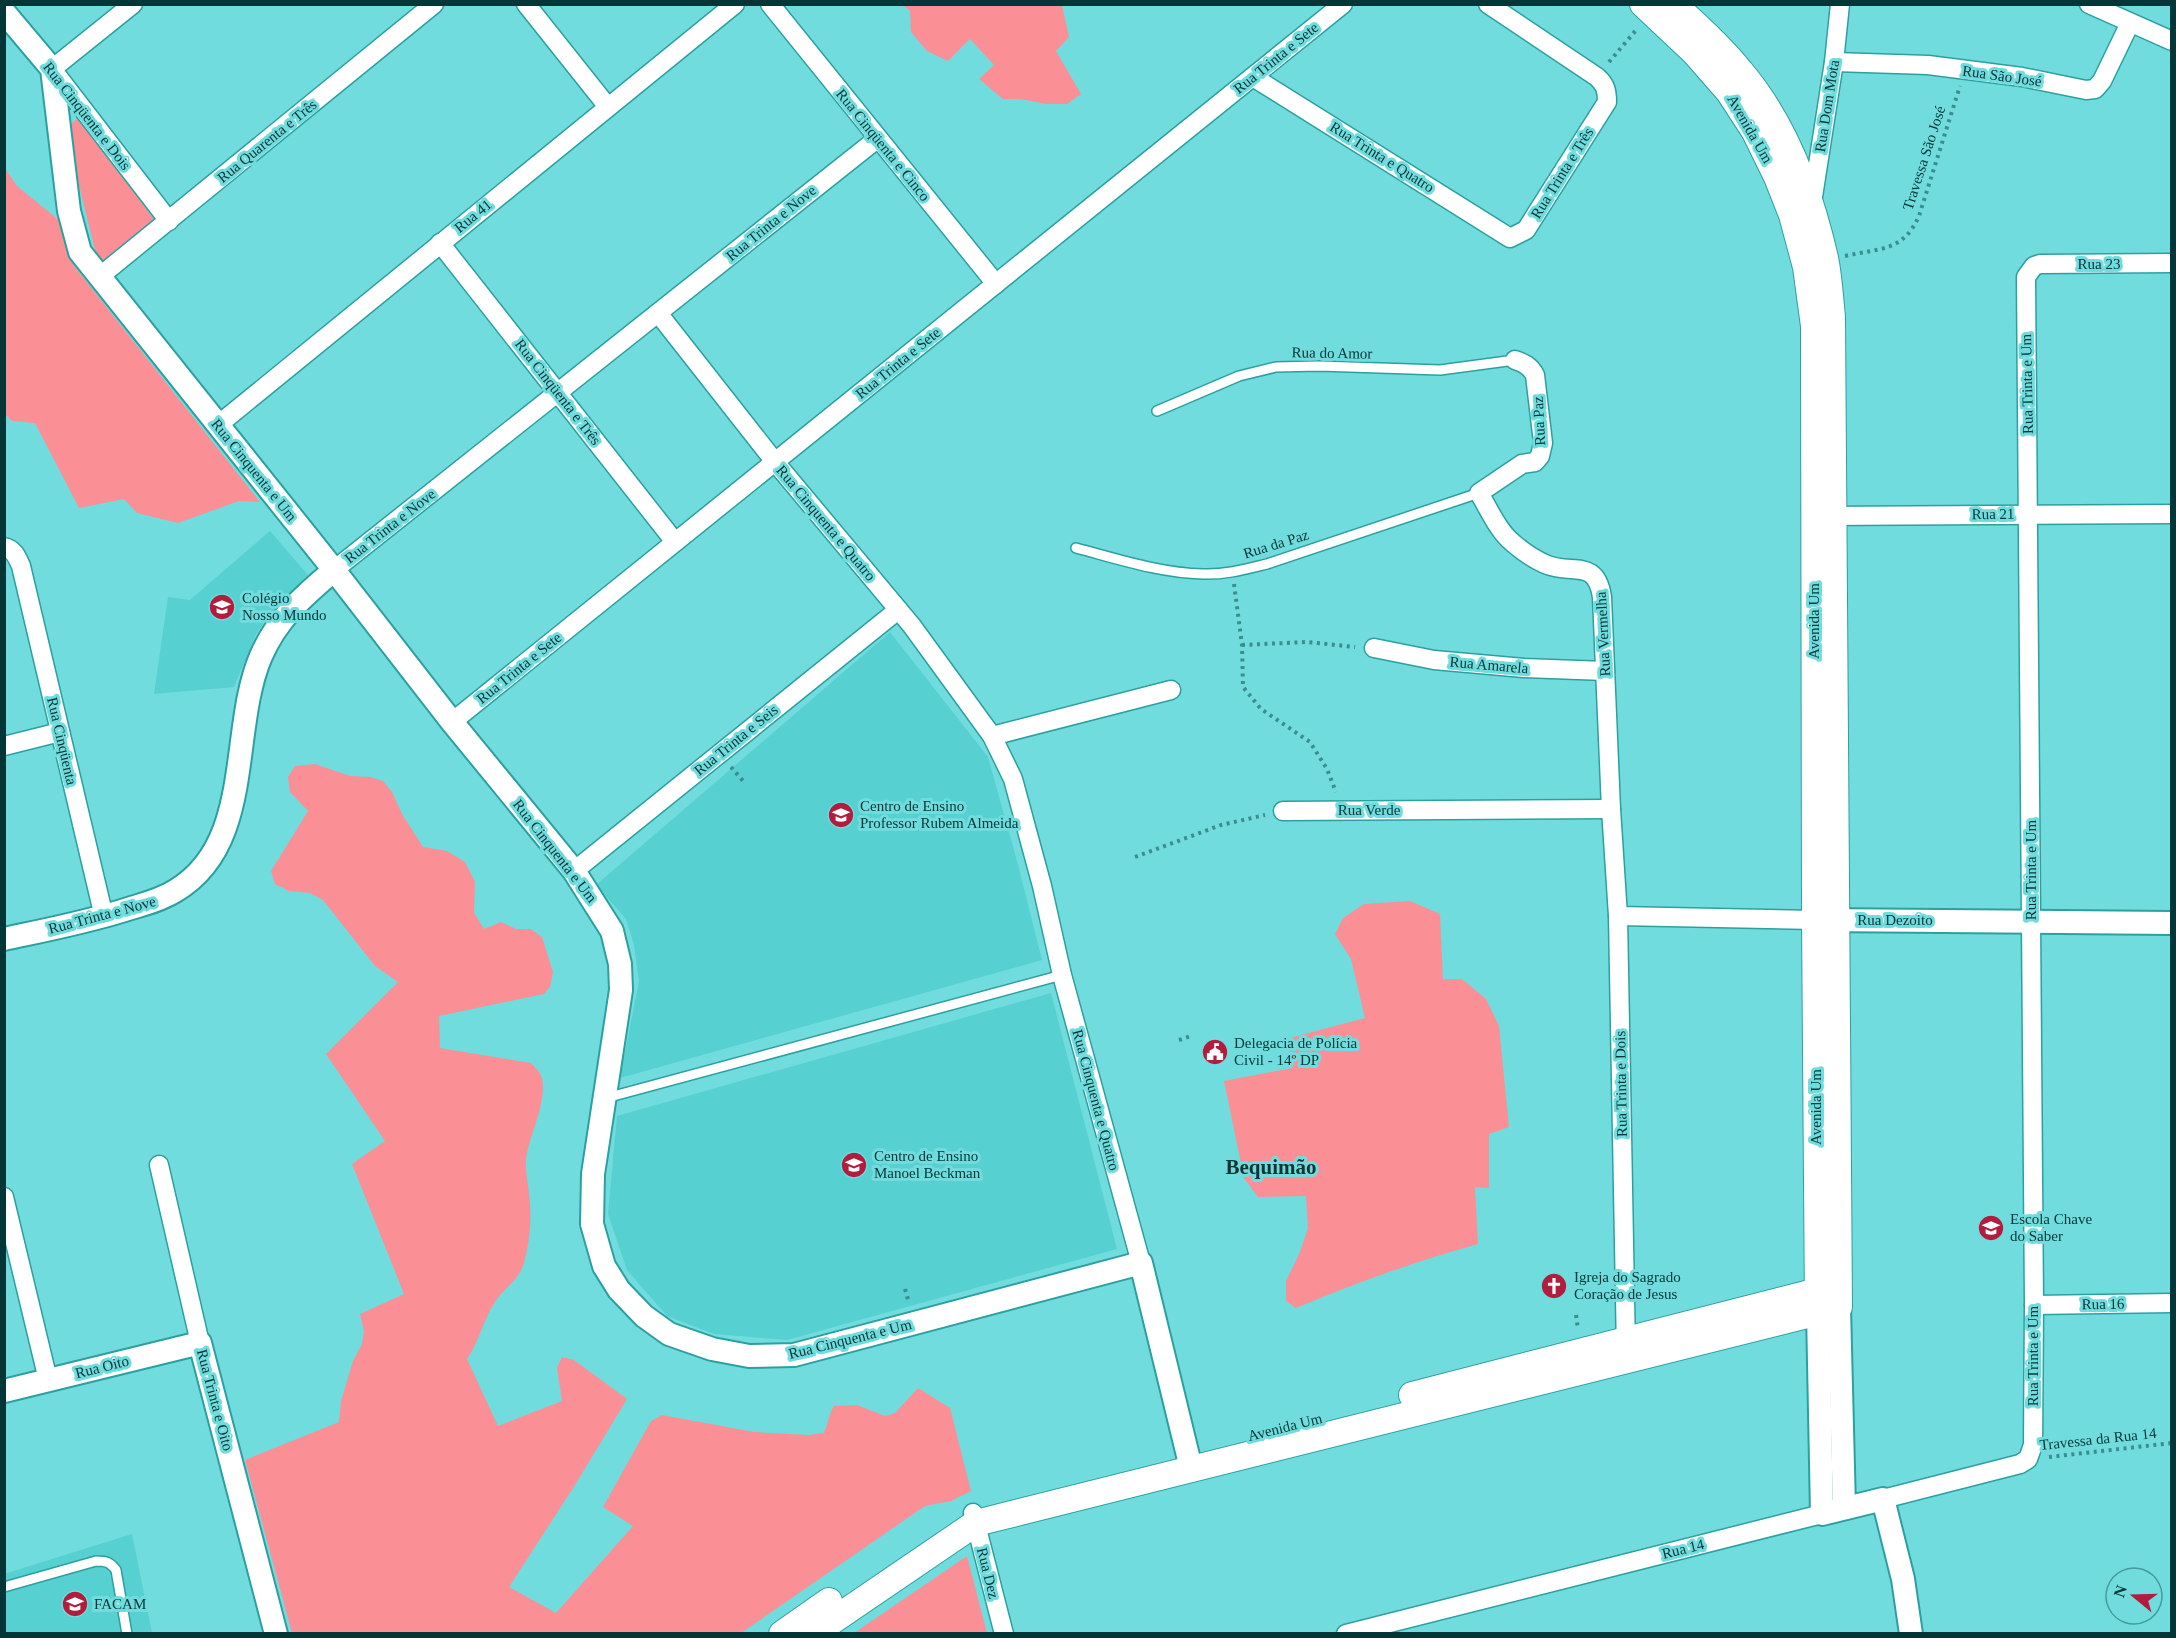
<svg xmlns="http://www.w3.org/2000/svg" width="2176" height="1638" viewBox="0 0 2176 1638" font-family="'Times New Roman',serif">
<rect width="100%" height="100%" fill="#71dcdd"/>
<g fill="#56d0d1">
<path d="M270,531L308,575L269,614L255,636L234,687L154,694L168,597L190,600Z"/>
<path d="M890,632L988,757L1017,861L1042,960L620,1078L639,981L634,945L626,919L596,885Z"/>
<path d="M1051,993L1117,1249L787,1340L714,1334L667,1316L627,1270L608,1214L617,1116Z"/>
<path d="M132,1534L152,1633H5L4,1574Z"/>
</g>
<g fill="#fb8f96">
<path d="M903,5H1062L1069,37L1056,51L1081,94L1067,104H1046L1021,99H1003L979,79L994,65L970,39L948,61L927,51L911,32L910,11Z"/>
<path d="M77,119L83,120L155,221L104,263L95,250L75,169L69,130L72,123Z"/>
<path d="M4,167L17,186L60,221L74,266L260,502L239,501L178,523L137,513L124,499L79,508L35,423L12,421L5,414Z"/>
<path d="M315,764L350,776L370,777L383,781L392,792L402,814L423,847L447,851L465,862L475,882L474,913L484,929L501,922L516,929H531L542,937L553,972L550,987L544,994L439,1016L440,1048L531,1063C538,1070 543,1075 543,1086C543,1111 530,1134 526,1158C525,1169 528,1183 529,1194C532,1218 530,1243 523,1266C517,1282 503,1289 495,1302C483,1320 479,1342 467,1359L498,1426L562,1401L557,1368L562,1357L574,1360L627,1399L575,1485L509,1587L556,1613L633,1526L603,1507L651,1421L662,1415L754,1432L809,1435L823,1433C829,1424 828,1415 834,1406L857,1405L885,1416L895,1413L918,1388L950,1408L971,1491L951,1501L925,1506L741,1633H292L245,1460L339,1422L341,1401L353,1361L362,1344L364,1331L360,1314L404,1294L352,1164L385,1141L326,1054L398,982L375,966L323,900L310,893L289,891L275,884L271,871L308,811L290,792L288,777L295,766Z"/>
<path d="M1410,901L1440,914L1443,979H1462L1486,999L1499,1026L1509,1127L1489,1134V1188L1475,1187L1478,1244C1416,1261 1355,1283 1296,1308L1286,1301V1281L1300,1252L1308,1228L1306,1196L1258,1197L1244,1178L1224,1081L1292,1068L1286,1039L1365,1018L1351,959L1335,934L1343,918L1364,904Z"/>
<path d="M967,1556L987,1633H854Z"/>
</g>
<g fill="none" stroke-linecap="round" stroke-linejoin="round">
<g stroke="#2ca0a1" stroke-width="12">
<g id="service">
<path d="M1157,411L1239,376L1276,367L1319,366L1440,370L1515,360"/>
<path d="M1076,548C1118,559 1160,573 1203,574C1225,575 1246,569 1267,564L1479,493"/>
<path d="M606,1098L1062,975"/>
<path d="M4,1587L96,1561C106,1561 110,1562 116,1570L127,1634"/>
</g>
</g>
<g stroke="#2ca0a1" stroke-width="21">
<g id="minor">
<path d="M133,4L52,69L169,221"/>
<path d="M526,4L608,107"/>
<path d="M770,4L996,284"/>
<path d="M2089,4L2172,41"/>
<path d="M1834,62L1928,65L2022,77L2086,90L2095,89L2102,81L2130,23"/>
<path d="M1253,77L1510,238L1526,230L1607,102C1607,90 1605,84 1597,77L1488,4"/>
<path d="M1812,203L1834,62L1840,4"/>
<path d="M440,243L675,542"/>
<path d="M99,277L434,4"/>
<path d="M658,313L775,462L912,626L992,736L1013,779L1042,886L1062,975L1141,1263"/>
<path d="M1515,360C1524,363 1530,366 1535,375L1543,443L1540,456L1535,462L1522,464L1479,493C1489,509 1498,531 1513,543C1522,551 1534,559 1545,564C1572,576 1596,557 1602,597L1611,809L1618,916L1626,1352"/>
<path d="M218,425L735,4"/>
<path d="M1822,516L2172,514"/>
<path d="M4,547C14,549 17,557 21,566L104,917"/>
<path d="M334,570L877,139"/>
<path d="M1374,648L1434,660L1524,668L1605,671"/>
<path d="M452,722L1343,4"/>
<path d="M992,736L1171,690"/>
<path d="M4,746L60,732"/>
<path d="M1283,811L1611,809"/>
<path d="M574,871L898,610"/>
<path d="M1618,916L1815,920"/>
<path d="M159,1165L200,1343"/>
<path d="M4,1197L48,1380"/>
<path d="M2034,1305L2172,1303"/>
<path d="M1883,1499L2020,1464L2028,1459L2033,1445L2034,1305L2026,277L2034,266L2040,264L2172,263"/>
<path d="M973,1513L1004,1634"/>
<path d="M1346,1634L1822,1514"/>
</g>
</g>
<g stroke="#2ca0a1" stroke-width="26">
<g id="tertiary">
<path d="M4,12L52,69L69,211L80,252L334,570L452,722L574,871L612,931L620,964L621,990L593,1174L592,1224L604,1266L619,1290L644,1316L669,1334L712,1349L749,1356L794,1355L1141,1263L1191,1468"/>
<path d="M1819,920L2172,923"/>
<path d="M4,939C46,930 88,922 128,909C144,904 161,900 175,891C255,844 229,730 261,656C278,617 303,597 334,570"/>
<path d="M1839,1307L1844,1508"/>
<path d="M1818,1312L1822,1514L1883,1499L1903,1579L1911,1634"/>
<path d="M4,1391L200,1343L276,1634"/>
</g>
</g>
<g stroke="#2ca0a1" stroke-width="28">
<g id="secondary">
<path d="M1643,4L1694,52L1729,92L1755,132L1777,177L1792,215L1806,267L1814,326L1815,920L1818,1312"/>
<path d="M1412,1395L1833,1287"/>
<path d="M782,1634L829,1601"/>
<path d="M813,1634L976,1523L1839,1307L1832,317C1830,298 1829,277 1825,258C1810,192 1785,124 1741,72C1721,47 1697,25 1673,4"/>
</g>
</g>
<g stroke="#3d8d8e" stroke-width="4" stroke-dasharray="3 4.5" stroke-linecap="butt">
<path d="M1609,62L1637,29"/>
<path d="M1845,256C1880,248 1903,252 1919,216L1960,86"/>
<path d="M1234,584L1242,645L1243,687L1261,709L1310,742L1327,769L1336,792"/>
<path d="M1242,645L1307,642L1355,647"/>
<path d="M731,767L744,782"/>
<path d="M1135,857L1221,825L1265,815"/>
<path d="M1179,1040L1191,1036"/>
<path d="M905,1289L909,1303"/>
<path d="M1576,1315L1578,1329"/>
<path d="M2049,1457L2172,1443"/>
</g>
<use href="#service" stroke="#fff" stroke-width="9"/>
<use href="#minor" stroke="#fff" stroke-width="18"/>
<use href="#tertiary" stroke="#fff" stroke-width="22"/>
<use href="#secondary" stroke="#fff" stroke-width="26"/>
</g>
<defs>
<g id="school-disc" transform="scale(1.35)"><circle r="9.5" fill="#b11e3d" stroke="#71dcdd"/><path d="M0-5L7-2L0 1L-7-2ZM-4 1L0 2.5L4 1V4Q0 6-4 4Z" fill="#fff"/></g>
<g id="civic-disc" transform="scale(1.35)"><circle r="9.5" fill="#b11e3d" stroke="#71dcdd"/><path d="M-.6-6.5H3V-4.5H.6V-3L4-1V1h2V6H-6V1h2V-1L-.6-3ZM-1.2 2.5V6h2.4V2.5Z" fill="#fff"/></g>
<g id="church-disc" transform="scale(1.35)"><circle r="9.5" fill="#b11e3d" stroke="#71dcdd"/><path d="M-1.2-6h2.4v3.5h3.3v2.4h-3.3V6h-2.4V-.1h-3.3v-2.4h3.3Z" fill="#fff"/></g>
<g id="university-disc" transform="scale(1.35)"><circle r="9.5" fill="#b11e3d" stroke="#71dcdd"/><path d="M0-5L7-2L0 1L-7-2ZM-4 1L0 2.5L4 1V4Q0 6-4 4Z" fill="#fff"/></g>
</defs>
<g fill-rule="evenodd">
<use href="#school-disc" x="222" y="607"/>
<use href="#school-disc" x="841" y="815"/>
<use href="#civic-disc" x="1215" y="1052"/>
<use href="#school-disc" x="854" y="1165"/>
<use href="#school-disc" x="1991" y="1228"/>
<use href="#church-disc" x="1554" y="1286"/>
<use href="#university-disc" x="75" y="1604"/>
</g>
<g text-anchor="middle" stroke-width="6" stroke-linejoin="round" paint-order="stroke">
<g font-size="15" fill="#043637" stroke="#71dcdd">
<text transform="translate(1276 58) rotate(-39)" y="5">Rua Trinta e Sete</text>
<text transform="translate(2002 76) rotate(8)" y="5">Rua São José</text>
<text transform="translate(1827 106) rotate(-81)" y="5">Rua Dom Mota</text>
<text transform="translate(87 116) rotate(52)" y="5">Rua Cinqüenta e Dois</text>
<text transform="translate(1750 129) rotate(60)" y="5">Avenida Um</text>
<text transform="translate(267 141) rotate(-39)" y="5">Rua Quarenta e Três</text>
<text transform="translate(883 145) rotate(51)" y="5">Rua Cinqüenta e Cinco</text>
<text transform="translate(1382 157) rotate(32)" y="5">Rua Trinta e Quatro</text>
<text transform="translate(1924 158) rotate(-72)" y="5">Travessa São José</text>
<text transform="translate(1562 173) rotate(-58)" y="5">Rua Trinta e Três</text>
<text transform="translate(473 216) rotate(-39)" y="5">Rua 41</text>
<text transform="translate(771 223) rotate(-39)" y="5">Rua Trinta e Nove</text>
<text x="2099" y="269">Rua 23</text>
<text transform="translate(1332 353) rotate(1)" y="5">Rua do Amor</text>
<text transform="translate(898 363) rotate(-39)" y="5">Rua Trinta e Sete</text>
<text transform="translate(2027 384) rotate(-91)" y="5">Rua Trinta e Um</text>
<text transform="translate(558 392) rotate(52)" y="5">Rua Cinqüenta e Três</text>
<text transform="translate(1539 421) rotate(-93)" y="5">Rua Paz</text>
<text transform="translate(254 470) rotate(51)" y="5">Rua Cinquenta e Um</text>
<text transform="translate(1993 514) rotate(-1)" y="5">Rua 21</text>
<text transform="translate(826 523) rotate(50)" y="5">Rua Cinquenta e Quatro</text>
<text transform="translate(390 526) rotate(-38)" y="5">Rua Trinta e Nove</text>
<text transform="translate(1276 544) rotate(-17)" y="5">Rua da Paz</text>
<text transform="translate(1814 621) rotate(-90)" y="5">Avenida Um</text>
<text transform="translate(1603 634) rotate(-93)" y="5">Rua Vermelha</text>
<text transform="translate(1489 665) rotate(5)" y="5">Rua Amarela</text>
<text transform="translate(519 668) rotate(-39)" y="5">Rua Trinta e Sete</text>
<text transform="translate(736 740) rotate(-39)" y="5">Rua Trinta e Seis</text>
<text transform="translate(62 741) rotate(77)" y="5">Rua Cinqüenta</text>
<text x="1369" y="815">Rua Verde</text>
<text transform="translate(555 851) rotate(52)" y="5">Rua Cinquenta e Um</text>
<text transform="translate(2031 870) rotate(-90)" y="5">Rua Trinta e Um</text>
<text transform="translate(102 915) rotate(-15)" y="5">Rua Trinta e Nove</text>
<text x="1895" y="925">Rua Dezoito</text>
<text transform="translate(1621 1084) rotate(-91)" y="5">Rua Trinta e Dois</text>
<text transform="translate(1096 1100) rotate(75)" y="5">Rua Cinquenta e Quatro</text>
<text transform="translate(1816 1107) rotate(-90)" y="5">Avenida Um</text>
<text transform="translate(2103 1304) rotate(-1)" y="5">Rua 16</text>
<text transform="translate(850 1339) rotate(-14)" y="5">Rua Cinquenta e Um</text>
<text transform="translate(2033 1356) rotate(-90)" y="5">Rua Trinta e Um</text>
<text transform="translate(102 1367) rotate(-14)" y="5">Rua Oito</text>
<text transform="translate(215 1400) rotate(75)" y="5">Rua Trinta e Oito</text>
<text transform="translate(1285 1427) rotate(-14)" y="5">Avenida Um</text>
<text transform="translate(2098 1439) rotate(-6)" y="5">Travessa da Rua 14</text>
<text transform="translate(1683 1549) rotate(-14)" y="5">Rua 14</text>
<text transform="translate(988 1573) rotate(76)" y="5">Rua Dez</text>
</g>
<g font-size="15" fill="#043637" stroke="#71dcdd" text-anchor="start">
<text x="242" y="603">Colégio<tspan x="242" dy="17">Nosso Mundo</tspan></text>
<text x="860" y="811">Centro de Ensino<tspan x="860" dy="17">Professor Rubem Almeida</tspan></text>
<text x="1234" y="1048">Delegacia de Polícia<tspan x="1234" dy="17">Civil - 14º DP</tspan></text>
<text x="874" y="1161">Centro de Ensino<tspan x="874" dy="17">Manoel Beckman</tspan></text>
<text x="2010" y="1224">Escola Chave<tspan x="2010" dy="17">do Saber</tspan></text>
<text x="1574" y="1282">Igreja do Sagrado<tspan x="1574" dy="17">Coração de Jesus</tspan></text>
<text x="94" y="1609">FACAM</text>
</g>
<g font-size="21" font-weight="bold" fill="#123435" stroke="#71dcdd">
<text x="1271" y="1174">Bequimão</text>
</g>
</g>
<rect width="2176" height="1638" fill="none" stroke="#043637" stroke-width="12"/>
<g transform="translate(2134 1596) rotate(289)"><circle r="28" fill="#71dcdd" stroke="#459a9b" stroke-width="1.5"/>
<path d="M0-4.5L10 22L0 15L-10 22Z" fill="#b11e3d"/>
<text y="-9" font-size="16" font-weight="bold" text-anchor="middle" fill="#043637">N</text>
</g>
</svg>
